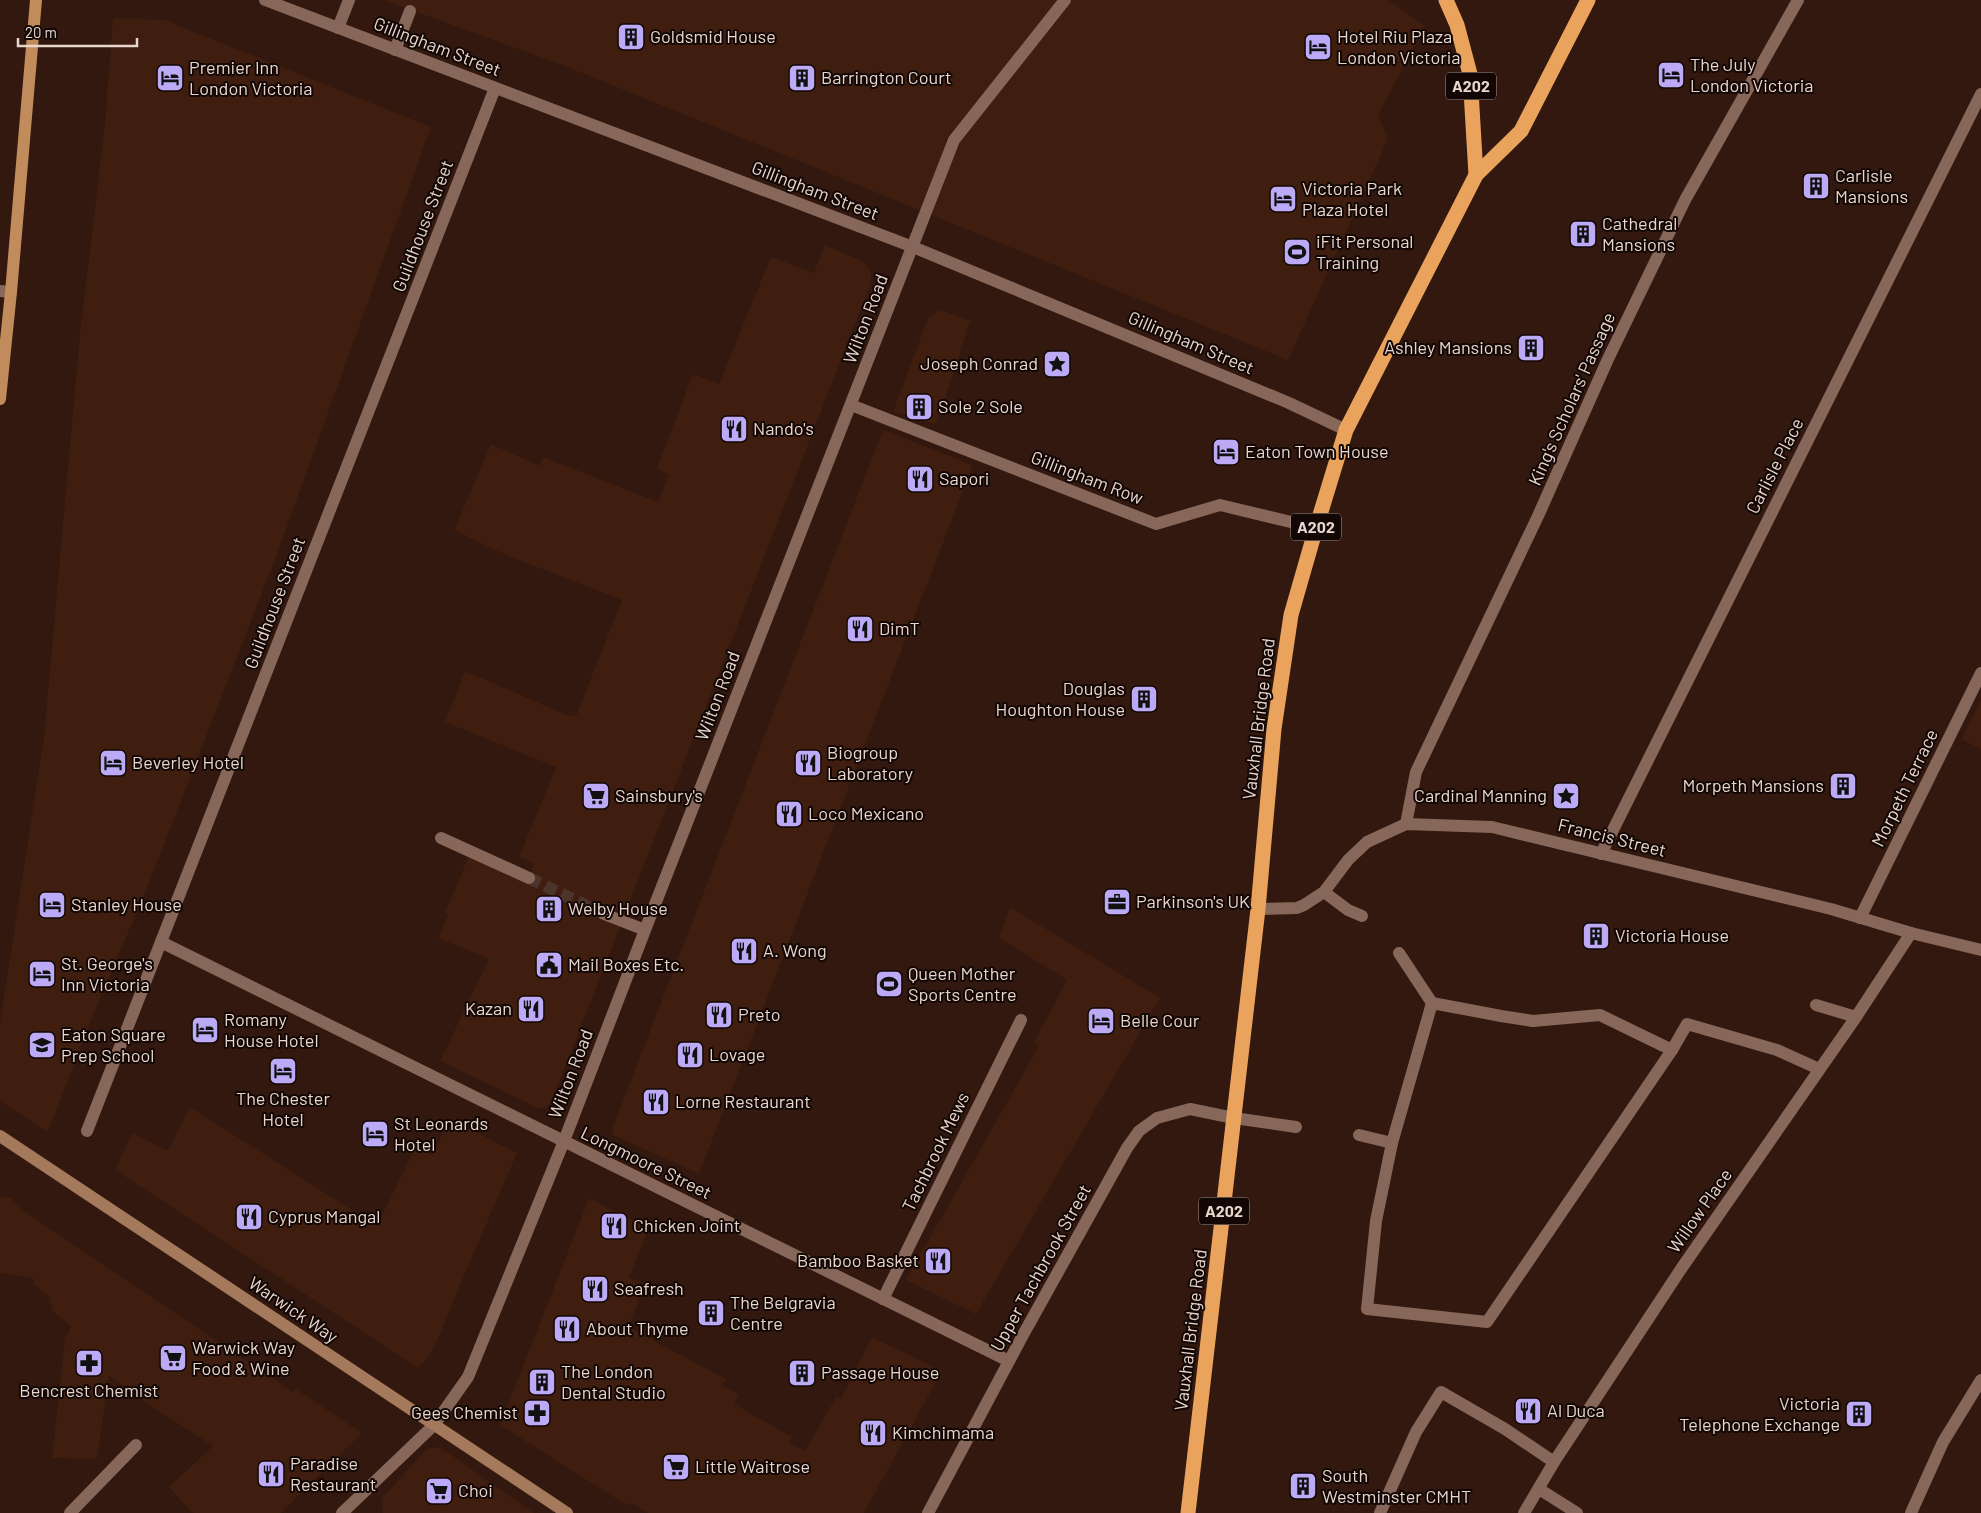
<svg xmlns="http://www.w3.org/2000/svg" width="1981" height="1513" viewBox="0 0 1981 1513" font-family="Barlow,sans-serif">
<rect width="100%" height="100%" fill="#32180e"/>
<g fill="#3f1e10">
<path d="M384,0H1388L1425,26L1378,115L1388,139L1288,360L570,68Z"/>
<path d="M113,18L164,20L431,127L276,557L151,878L92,1018L48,1132L0,1101V1024L44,737L80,334L105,124Z"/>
<path d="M825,245L864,262L871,273V283L552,1101L546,1108H538L440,1061L489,959L438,938L448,915L445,913L469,856L528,881L534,863L519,857L556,767L445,722L465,671L567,715L576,716L622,600L506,555L454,530L491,444L540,466L543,457L658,502L669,475L657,468L693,374L719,384L771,257L814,273Z"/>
<path d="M941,310L971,321L967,329L954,373L935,424L893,412L928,318Z"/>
<path d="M883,430L973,465L699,1174L613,1135L612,1129Z"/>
<path d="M1981,700V749L1961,739Z"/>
<path d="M1010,907L1160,998L976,1314L906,1280L1039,1046L1034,1042L1067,980L999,938Z"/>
<path d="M190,1107L377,1226L415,1148L432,1155L450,1119L517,1153L460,1285L438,1339L427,1359L418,1368L115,1170L132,1133L168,1151Z"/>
<path d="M0,1197L12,1198V1204H16L17,1206L53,1231L293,1392L296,1389L362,1433L281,1513H193L169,1487L213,1446L151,1406L109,1376L97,1459L52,1458L65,1340L71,1326L53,1312L49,1296L33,1284L35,1280L30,1277L0,1273Z"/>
<path d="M589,1198L649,1229L629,1277L640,1282L636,1295L640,1297L628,1327L726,1379L722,1386L739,1394L734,1404L792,1437L789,1444L805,1451L836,1397L841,1399L872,1337L942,1371L864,1513H648L631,1502L628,1506L500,1425Z"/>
<path d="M440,1447L534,1513H383L381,1499L427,1449Z"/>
</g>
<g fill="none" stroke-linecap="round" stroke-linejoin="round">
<path stroke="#4d342b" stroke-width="12" stroke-dasharray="12 6" stroke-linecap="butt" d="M529,878L604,914"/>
<g stroke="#87675a" stroke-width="12">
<path d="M338,28L349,0"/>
<path d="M395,50L410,11"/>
<path d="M851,405L1156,524L1220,505L1316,528"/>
<path d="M1406,824L1416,772L1538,516L1608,359L1685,200L1798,0"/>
<path d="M1324,892L1348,910L1362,916"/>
<path d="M1399,953L1432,1003"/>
<path d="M1816,1005L1856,1017"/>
<path d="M1234,1118L1296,1127"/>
<path d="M1359,1135L1392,1143L1432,1003L1501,1016L1533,1021L1600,1015L1672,1050"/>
<path d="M1392,1143L1376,1221L1367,1309L1487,1322L1672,1050L1687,1024L1777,1050L1819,1069"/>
<path d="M70,1513L136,1445"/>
<path d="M1380,1513L1416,1432L1441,1392L1505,1429L1554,1462"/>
</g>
<g stroke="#87675a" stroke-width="12">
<path d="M265,0L913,247L1289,403L1346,430"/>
<path d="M0,291L11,292"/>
<path d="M441,838L529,878"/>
<path d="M1601,854L1981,94"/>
<path d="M1258,909L1297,908L1304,905L1324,892L1348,860L1367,842L1406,824L1492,827L1831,909L1911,933L1981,950"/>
<path d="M604,914L645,930"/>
<path d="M1860,918L1981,673"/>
<path d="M161,942L1009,1361"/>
<path d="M87,1131L495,88"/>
<path d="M883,1299L1021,1020"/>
<path d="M1539,1489L1577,1513"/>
<path d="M342,1513L434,1425L468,1377L564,1141L645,930L954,140L1065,0"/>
<path d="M928,1513L1023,1335L1127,1148L1139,1131L1157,1118L1190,1109L1234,1118"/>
<path d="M1524,1513L1554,1462L1681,1269L1856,1017L1911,933"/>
<path d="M1911,1513L1943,1442L1981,1380"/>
</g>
<path stroke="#a5795b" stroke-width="12" d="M0,1136L567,1513"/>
<path stroke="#c28b5c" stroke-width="12" d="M0,399L11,292L36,0"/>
<g stroke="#eaa35d" stroke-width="15">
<path d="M1446,0L1457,25L1470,74L1476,175"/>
<path d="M1188,1513L1258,909L1274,729L1291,615L1316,528L1346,430L1476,175L1521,131L1588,0"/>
</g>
</g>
<defs>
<g id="building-square" transform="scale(1.4375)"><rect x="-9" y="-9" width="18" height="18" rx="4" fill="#bcaaf6" stroke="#120704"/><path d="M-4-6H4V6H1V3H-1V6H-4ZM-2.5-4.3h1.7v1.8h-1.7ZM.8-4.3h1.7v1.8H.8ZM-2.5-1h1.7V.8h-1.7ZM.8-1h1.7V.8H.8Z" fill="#111"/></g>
<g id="hotel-square" transform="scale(1.4375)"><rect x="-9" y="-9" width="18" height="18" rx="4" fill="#bcaaf6" stroke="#120704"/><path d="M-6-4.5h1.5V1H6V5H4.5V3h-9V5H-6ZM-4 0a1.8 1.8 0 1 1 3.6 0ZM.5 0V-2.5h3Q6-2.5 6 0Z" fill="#111"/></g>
<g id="stadium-square" transform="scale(1.4375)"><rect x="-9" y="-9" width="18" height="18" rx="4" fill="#bcaaf6" stroke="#120704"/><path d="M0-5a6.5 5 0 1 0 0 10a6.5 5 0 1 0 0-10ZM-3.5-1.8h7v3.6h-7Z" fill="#111"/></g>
<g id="sight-square" transform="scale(1.4375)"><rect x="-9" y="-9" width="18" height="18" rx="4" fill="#bcaaf6" stroke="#120704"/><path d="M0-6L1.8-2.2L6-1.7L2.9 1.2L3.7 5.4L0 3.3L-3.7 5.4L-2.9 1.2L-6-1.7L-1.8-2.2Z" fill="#111"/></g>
<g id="restaurant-square" transform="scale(1.4375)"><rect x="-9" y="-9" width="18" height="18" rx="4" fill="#bcaaf6" stroke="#120704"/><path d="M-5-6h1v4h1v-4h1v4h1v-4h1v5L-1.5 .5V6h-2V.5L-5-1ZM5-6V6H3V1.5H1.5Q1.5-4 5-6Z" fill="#111"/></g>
<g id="supermarket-square" transform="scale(1.4375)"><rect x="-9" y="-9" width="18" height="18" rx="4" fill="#bcaaf6" stroke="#120704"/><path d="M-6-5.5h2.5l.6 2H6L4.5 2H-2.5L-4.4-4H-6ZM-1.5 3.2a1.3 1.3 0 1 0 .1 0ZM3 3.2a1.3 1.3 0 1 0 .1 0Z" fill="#111"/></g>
<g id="office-square" transform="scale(1.4375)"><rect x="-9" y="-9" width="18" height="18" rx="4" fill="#bcaaf6" stroke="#120704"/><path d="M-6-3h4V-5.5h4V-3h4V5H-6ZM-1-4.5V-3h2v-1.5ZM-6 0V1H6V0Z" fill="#111"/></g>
<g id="civic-square" transform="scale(1.4375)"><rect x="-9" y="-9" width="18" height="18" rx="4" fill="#bcaaf6" stroke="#120704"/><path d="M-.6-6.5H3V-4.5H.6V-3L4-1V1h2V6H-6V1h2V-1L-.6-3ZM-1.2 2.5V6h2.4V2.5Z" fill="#111"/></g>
<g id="school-square" transform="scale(1.4375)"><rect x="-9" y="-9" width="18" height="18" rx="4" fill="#bcaaf6" stroke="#120704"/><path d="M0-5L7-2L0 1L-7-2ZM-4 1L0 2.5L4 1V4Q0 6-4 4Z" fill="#111"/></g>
<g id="pharmacy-square" transform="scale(1.4375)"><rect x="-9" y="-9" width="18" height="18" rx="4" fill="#bcaaf6" stroke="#120704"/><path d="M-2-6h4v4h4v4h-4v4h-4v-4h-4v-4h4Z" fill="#111"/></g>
</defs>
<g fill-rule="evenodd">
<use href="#building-square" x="631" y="37"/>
<use href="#hotel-square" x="1318" y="47"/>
<use href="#hotel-square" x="1671" y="75"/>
<use href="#hotel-square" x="170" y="78"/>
<use href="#building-square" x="802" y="78"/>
<use href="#building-square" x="1816" y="186"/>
<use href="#hotel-square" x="1283" y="199"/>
<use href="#building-square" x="1583" y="234"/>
<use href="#stadium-square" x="1297" y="252"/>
<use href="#building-square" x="1531" y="348"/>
<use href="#sight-square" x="1057" y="364"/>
<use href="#building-square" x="919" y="407"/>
<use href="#restaurant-square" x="734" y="429"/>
<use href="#hotel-square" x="1226" y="452"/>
<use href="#restaurant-square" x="920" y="479"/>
<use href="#restaurant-square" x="860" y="629"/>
<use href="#building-square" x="1144" y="699"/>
<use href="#hotel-square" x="113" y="763"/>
<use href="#restaurant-square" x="808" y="763"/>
<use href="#building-square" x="1843" y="786"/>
<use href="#supermarket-square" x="596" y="796"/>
<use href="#sight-square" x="1566" y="796"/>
<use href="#restaurant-square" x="789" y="814"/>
<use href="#office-square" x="1117" y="902"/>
<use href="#hotel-square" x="52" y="905"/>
<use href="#building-square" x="549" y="909"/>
<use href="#building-square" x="1596" y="936"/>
<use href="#restaurant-square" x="744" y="951"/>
<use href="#civic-square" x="549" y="965"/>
<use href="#hotel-square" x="42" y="974"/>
<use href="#stadium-square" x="889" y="984"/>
<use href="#restaurant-square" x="531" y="1009"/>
<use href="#restaurant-square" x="719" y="1015"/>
<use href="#hotel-square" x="1101" y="1021"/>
<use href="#hotel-square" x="205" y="1030"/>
<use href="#school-square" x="42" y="1045"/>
<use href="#restaurant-square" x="690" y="1055"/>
<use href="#hotel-square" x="283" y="1071"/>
<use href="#restaurant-square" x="656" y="1102"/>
<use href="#hotel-square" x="375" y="1134"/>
<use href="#restaurant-square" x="249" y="1217"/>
<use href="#restaurant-square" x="614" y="1226"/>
<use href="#restaurant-square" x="938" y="1261"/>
<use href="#restaurant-square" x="595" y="1289"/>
<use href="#building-square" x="711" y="1313"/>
<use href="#restaurant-square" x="567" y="1329"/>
<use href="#supermarket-square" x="173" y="1358"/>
<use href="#pharmacy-square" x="89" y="1363"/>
<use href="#building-square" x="802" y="1373"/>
<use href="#building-square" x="542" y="1382"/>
<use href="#restaurant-square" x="1528" y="1411"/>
<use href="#pharmacy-square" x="537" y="1413"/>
<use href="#building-square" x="1859" y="1414"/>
<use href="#restaurant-square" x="873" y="1433"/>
<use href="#supermarket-square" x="676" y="1467"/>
<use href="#restaurant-square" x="271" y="1474"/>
<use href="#building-square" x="1303" y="1486"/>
<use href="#supermarket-square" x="439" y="1491"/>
</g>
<g text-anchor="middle" stroke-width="4" stroke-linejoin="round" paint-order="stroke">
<g fill="#120704" stroke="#a89891" stroke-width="1">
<rect x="1446" y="72.5" width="50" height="27" rx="4"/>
<rect x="1291" y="513.5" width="50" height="27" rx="4"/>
<rect x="1199" y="1197.5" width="50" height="27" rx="4"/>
</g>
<g font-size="16" font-weight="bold" fill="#e8d6ce">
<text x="1471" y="92">A202</text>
<text x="1316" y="533">A202</text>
<text x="1224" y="1217">A202</text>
</g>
<g font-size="18" fill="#e8d6ce" stroke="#120704" text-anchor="start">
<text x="650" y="43">Goldsmid House</text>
<text x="1337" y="43">Hotel Riu Plaza<tspan x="1337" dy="21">London Victoria</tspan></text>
<text x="1690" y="71">The July<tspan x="1690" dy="21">London Victoria</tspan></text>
<text x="189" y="74">Premier Inn<tspan x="189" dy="21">London Victoria</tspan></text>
<text x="821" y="84">Barrington Court</text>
<text x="1835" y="182">Carlisle<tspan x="1835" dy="21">Mansions</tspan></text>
<text x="1302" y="195">Victoria Park<tspan x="1302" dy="21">Plaza Hotel</tspan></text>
<text x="1602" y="230">Cathedral<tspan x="1602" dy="21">Mansions</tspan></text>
<text x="1316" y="248">iFit Personal<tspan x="1316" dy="21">Training</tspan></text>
<text x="1512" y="354" text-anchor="end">Ashley Mansions</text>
<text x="1038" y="370" text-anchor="end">Joseph Conrad</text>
<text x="938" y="413">Sole 2 Sole</text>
<text x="753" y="435">Nando's</text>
<text x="1245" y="458">Eaton Town House</text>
<text x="939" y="485">Sapori</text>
<text x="879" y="635">DimT</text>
<text x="1125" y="695" text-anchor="end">Douglas<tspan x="1125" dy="21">Houghton House</tspan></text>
<text x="827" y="759">Biogroup<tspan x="827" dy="21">Laboratory</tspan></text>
<text x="132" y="769">Beverley Hotel</text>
<text x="1824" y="792" text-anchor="end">Morpeth Mansions</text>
<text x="615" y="802">Sainsbury's</text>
<text x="1547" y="802" text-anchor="end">Cardinal Manning</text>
<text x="808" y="820">Loco Mexicano</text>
<text x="1136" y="908">Parkinson's UK</text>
<text x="71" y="911">Stanley House</text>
<text x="568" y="915">Welby House</text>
<text x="1615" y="942">Victoria House</text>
<text x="763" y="957">A. Wong</text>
<text x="61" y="970">St. George's<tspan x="61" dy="21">Inn Victoria</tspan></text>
<text x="568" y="971">Mail Boxes Etc.</text>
<text x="908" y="980">Queen Mother<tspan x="908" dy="21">Sports Centre</tspan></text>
<text x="512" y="1015" text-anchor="end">Kazan</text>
<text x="738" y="1021">Preto</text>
<text x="224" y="1026">Romany<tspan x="224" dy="21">House Hotel</tspan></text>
<text x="1120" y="1027">Belle Cour</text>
<text x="61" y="1041">Eaton Square<tspan x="61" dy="21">Prep School</tspan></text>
<text x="709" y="1061">Lovage</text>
<text x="283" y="1105" text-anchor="middle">The Chester<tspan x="283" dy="21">Hotel</tspan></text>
<text x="675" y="1108">Lorne Restaurant</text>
<text x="394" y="1130">St Leonards<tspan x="394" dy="21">Hotel</tspan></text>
<text x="268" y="1223">Cyprus Mangal</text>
<text x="633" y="1232">Chicken Joint</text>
<text x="919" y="1267" text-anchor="end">Bamboo Basket</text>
<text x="614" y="1295">Seafresh</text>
<text x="730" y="1309">The Belgravia<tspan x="730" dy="21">Centre</tspan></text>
<text x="586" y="1335">About Thyme</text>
<text x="192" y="1354">Warwick Way<tspan x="192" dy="21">Food &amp; Wine</tspan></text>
<text x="561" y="1378">The London<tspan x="561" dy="21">Dental Studio</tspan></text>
<text x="821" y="1379">Passage House</text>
<text x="89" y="1397" text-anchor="middle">Bencrest Chemist</text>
<text x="1840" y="1410" text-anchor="end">Victoria<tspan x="1840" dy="21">Telephone Exchange</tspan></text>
<text x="1547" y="1417">Al Duca</text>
<text x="518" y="1419" text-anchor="end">Gees Chemist</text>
<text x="892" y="1439">Kimchimama</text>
<text x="290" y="1470">Paradise<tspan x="290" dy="21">Restaurant</tspan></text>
<text x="695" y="1473">Little Waitrose</text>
<text x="1322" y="1482">South<tspan x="1322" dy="21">Westminster CMHT</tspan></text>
<text x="458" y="1497">Choi</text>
</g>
<g font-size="18" fill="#e8d6ce" stroke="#120704">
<text transform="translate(437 47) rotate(21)" y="6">Gillingham Street</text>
<text transform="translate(815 191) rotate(21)" y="6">Gillingham Street</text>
<text transform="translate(423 226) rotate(-69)" y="6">Guildhouse Street</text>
<text transform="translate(866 319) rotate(-69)" y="6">Wilton Road</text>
<text transform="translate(1191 343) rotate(23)" y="6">Gillingham Street</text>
<text transform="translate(1572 399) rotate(-66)" y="6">King's Scholars' Passage</text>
<text transform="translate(1775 466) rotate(-63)" y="6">Carlisle Place</text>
<text transform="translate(1087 478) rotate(21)" y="6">Gillingham Row</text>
<text transform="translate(275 603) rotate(-69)" y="6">Guildhouse Street</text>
<text transform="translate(718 696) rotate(-69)" y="6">Wilton Road</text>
<text transform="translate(1259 719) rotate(-83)" y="6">Vauxhall Bridge Road</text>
<text transform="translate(1905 788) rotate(-64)" y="6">Morpeth Terrace</text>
<text transform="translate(1612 838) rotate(14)" y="6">Francis Street</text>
<text transform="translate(571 1074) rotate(-69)" y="6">Wilton Road</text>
<text transform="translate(936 1152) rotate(-64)" y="6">Tachbrook Mews</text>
<text transform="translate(646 1163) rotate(26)" y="6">Longmoore Street</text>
<text transform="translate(1700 1211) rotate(-55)" y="6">Willow Place</text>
<text transform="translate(1041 1268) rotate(-61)" y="6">Upper Tachbrook Street</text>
<text transform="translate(293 1310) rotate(34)" y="6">Warwick Way</text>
<text transform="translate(1191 1330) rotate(-83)" y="6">Vauxhall Bridge Road</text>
</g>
</g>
<path d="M18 38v8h119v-8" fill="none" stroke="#e8d6ce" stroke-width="2.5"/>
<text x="25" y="38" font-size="15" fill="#e8d6ce" stroke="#120704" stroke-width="4" paint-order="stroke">20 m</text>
</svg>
